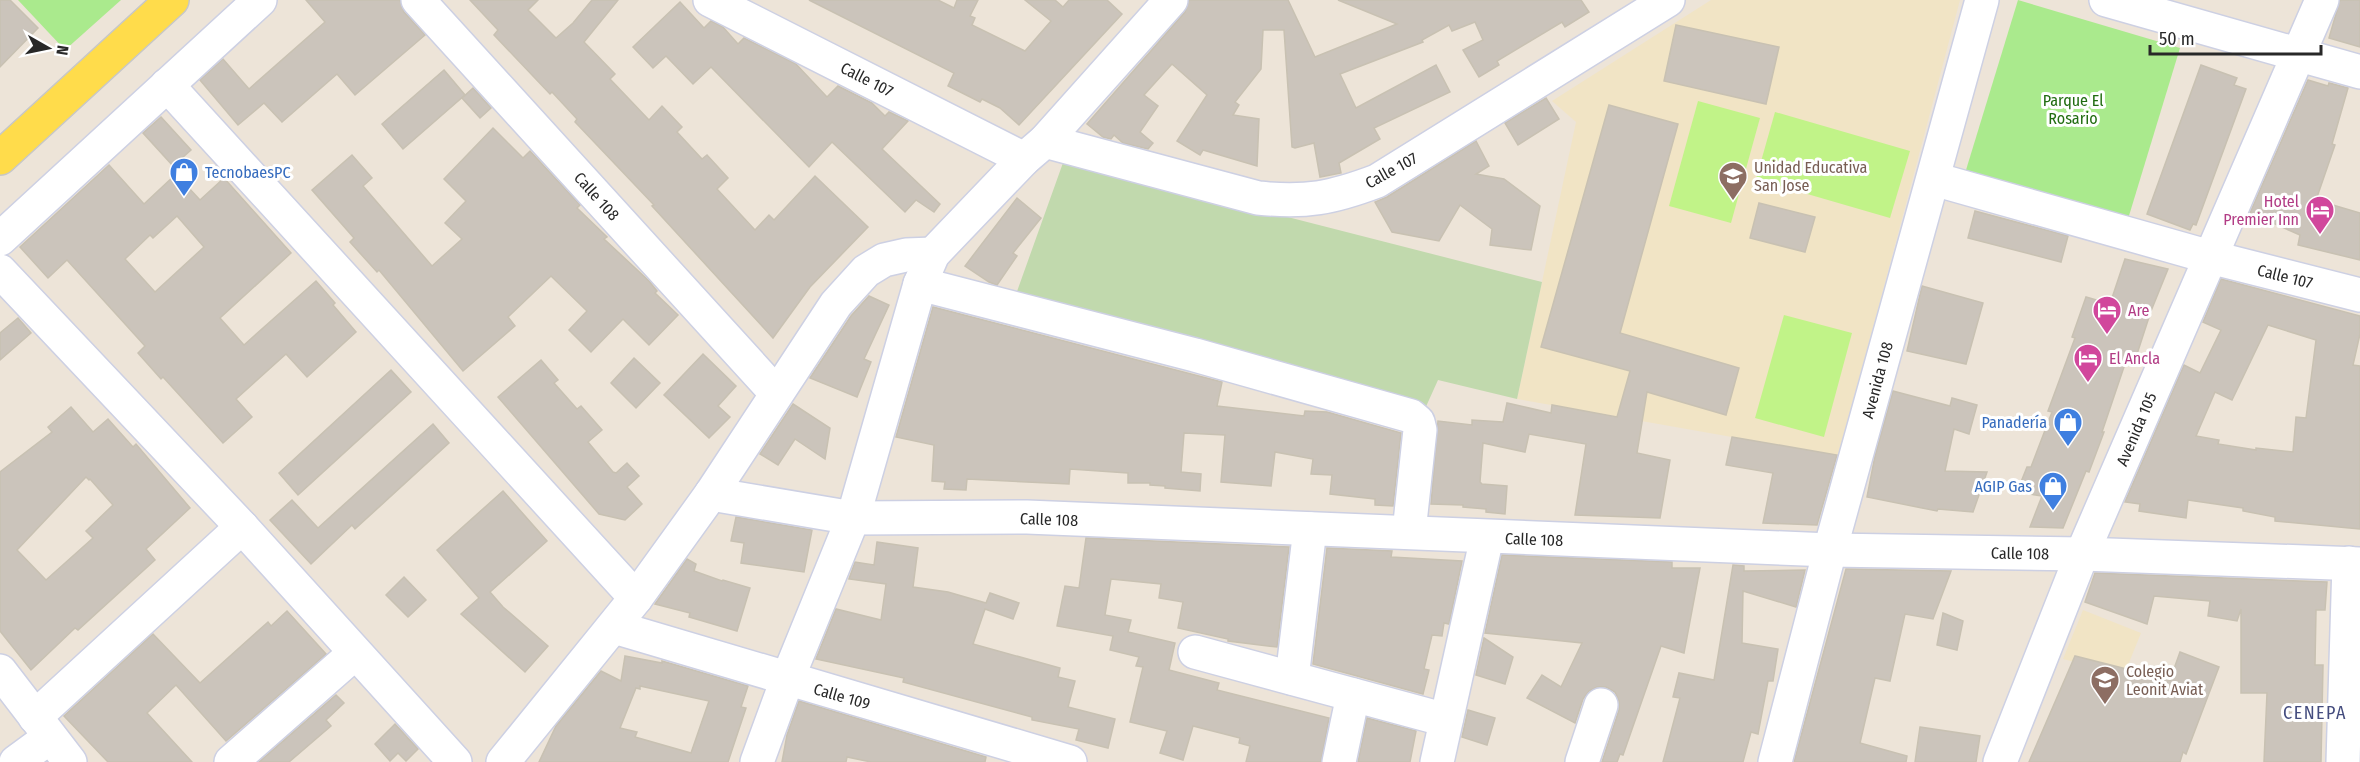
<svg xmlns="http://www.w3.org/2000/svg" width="2360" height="762" viewBox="0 0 2360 762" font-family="'Fira Sans Condensed',sans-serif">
<rect width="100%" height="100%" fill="#ede4d8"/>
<g fill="#f1e4c5">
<path d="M1711,0H1960L1839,456L1517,399L1576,122L1552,101Z"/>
<path d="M2083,610L2141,633L2124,675L2063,659Z"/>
</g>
<g fill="#aaea8d">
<path d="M18,0H121L65,50Z"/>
<path d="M2018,0L2180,48L2128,219L1966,170Z"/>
</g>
<path fill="#c1d9ad" d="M1064,160L1542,282L1517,399L1438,380L1424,411L1015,297Z"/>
<g fill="#c1f388">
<path d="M1698,101L1760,118L1731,223L1669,206Z"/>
<path d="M1775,112L1910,151L1890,218L1756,179Z"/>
<path d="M1784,315L1852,333L1824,437L1755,418Z"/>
</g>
<g fill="#cbc4bb" stroke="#c8c1b2" stroke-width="1.5" fill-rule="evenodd">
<path d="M0,0H10L38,28L0,67Z"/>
<path d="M306,0H400L404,12L425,35L355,95L337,74L282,122L264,103L238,125L200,80L223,59L249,89L325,22Z"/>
<path d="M470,0H538L528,10L556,38L573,23L592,0H618L584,42L615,74L610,79L649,120L662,106L682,127L677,132L702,159L707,155L728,178L717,189L755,230L769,215L774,220L815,176L868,227L810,287L773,338L652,206L654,205L575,122L577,119L552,92L550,94L494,35L498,30Z"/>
<path d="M809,0H938L954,8L957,0H978L970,16L975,18L972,25L1025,51L1051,21L1025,0H1055L1063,7L1069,0H1107L1122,14L1019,125L1000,108L982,99L980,102L948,86L954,73Z"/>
<path d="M1189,0H1288L1315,57L1397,24L1338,0H1581L1589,12L1565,27L1562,22L1497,61L1499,65L1479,77L1463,50L1483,40L1475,22L1452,31L1449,25L1422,40L1423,42L1340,74L1356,108L1436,65L1450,92L1374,128L1380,139L1339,163L1341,173L1320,177L1314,143L1295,148L1292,147L1284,30H1263L1261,69L1235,102L1239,105L1233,115L1259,119L1257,166L1203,150L1200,155L1177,141L1207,95L1172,64L1144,95L1158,106L1140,132L1153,143L1148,149L1123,143L1114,135L1111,139L1103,137L1087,124L1185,12Z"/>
<path d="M2340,0H2360V47L2329,38Z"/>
<path d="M680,2L704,28L711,21L723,27L738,44L744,38L796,64L827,97L838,86L872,103L885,116L889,112L908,121L882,149L940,204L934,212L916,200L905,212L832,142L809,167L711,67L693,84L666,56L653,68L633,47Z"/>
<path d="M1676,25L1779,47L1766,104L1664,81Z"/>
<path d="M2201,65L2237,78L2234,85L2246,89L2196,225L2193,224L2190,230L2147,214Z"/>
<path d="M444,70L465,95L403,149L382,124Z"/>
<path d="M2308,80L2328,86L2329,83L2348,88L2332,144L2335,145L2316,200L2360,213V260L2298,245L2300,235L2250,213Z"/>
<path d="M473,88L491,108L480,118L462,98Z"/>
<path d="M1546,98L1559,119L1518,145L1505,123Z"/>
<path d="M1609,105L1678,124L1620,333L1739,368L1726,415L1647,392L1637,453L1670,460L1660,518L1575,515L1586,444L1529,434L1525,452L1483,443L1480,482L1482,484L1507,486L1505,514L1486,512V509L1463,507V505L1431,504L1438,421L1472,425V420L1503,422L1507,403L1551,413L1552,405L1617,417L1630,371L1541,347Z"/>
<path d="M161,117L191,150L173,166L143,133Z"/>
<path d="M493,128L523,158L530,151L580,205L577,208L607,237L604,239L649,281L657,291L655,293L678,315L649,345L623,319L591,352L569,330L587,311L551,276L508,317L515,326L463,371L379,270L377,272L350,242L354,238L312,190L352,155L372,178L363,186L432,266L462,239L445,223L466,201L444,179Z"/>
<path d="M1476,141L1489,166L1476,174L1504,179L1540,206L1531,250L1490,245L1492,229L1460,205L1439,241L1392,232L1375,202L1387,197Z"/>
<path d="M109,165L144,204L176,174L200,200L224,178L291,253L220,318L244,345L316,281L335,303L333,305L356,332L307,377L286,354L236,399L252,417L223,443L163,377L161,379L138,353L145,346L67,260L48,278L20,247ZM177,216L204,247L155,292L125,259L150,235L153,238Z"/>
<path d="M1017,198L1041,218L1013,253L1017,256L997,285L989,282L965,266Z"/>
<path d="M1759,203L1815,217L1805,252L1750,238Z"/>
<path d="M1975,211L2068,236L2061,262L1968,238Z"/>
<path d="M2125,259L2168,269L2151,311L2137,354L2129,352L2102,432H2104L2089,472L2086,471L2063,528L2030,527L2042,496L2017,492L2027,467H2031L2052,412L2048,411L2075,338L2072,337L2086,297L2110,304Z"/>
<path d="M2221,279L2360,316V334L2353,365L2360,366V529L2275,521V517L2243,511V508L2188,500L2186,518L2139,511L2140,504L2125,502L2184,365L2200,373L2221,330L2203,322ZM2268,325L2316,340L2306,418L2296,417L2293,452L2256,448V450L2218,444L2219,440L2196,436L2215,392L2232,400Z"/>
<path d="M1922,286L1983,303L1966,364L1907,351Z"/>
<path d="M869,296L889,305L864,359L871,362L857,397L810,378L851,316Z"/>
<path d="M933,307L1222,382L1217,406L1304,416L1305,411L1327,412L1401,433L1393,506L1375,505V499L1330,494L1332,475L1311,474L1313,459L1275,452L1271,486L1221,482L1225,435L1184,433L1181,472L1201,474L1200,491L1165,488V486L1150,485V483H1128V473L1070,469L1069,484L967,479L966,490L944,489L945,482L932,481L934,445L896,437Z"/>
<path d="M18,318L31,333L0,360V333Z"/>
<path d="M703,354L736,386L718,406L730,417L709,438L664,395Z"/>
<path d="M634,358L660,383L636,408L611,383Z"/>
<path d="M541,360L558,380L554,383L577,409L581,406L602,430L588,442L613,472L616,473L627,463L639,476L627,487L642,504L625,520L599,514L498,397Z"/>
<path d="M391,370L411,392L298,495L279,473Z"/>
<path d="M1893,391L1950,406L1952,398L1977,405L1969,434L1954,429L1945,471L1987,472L1973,512L1938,509L1937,511L1867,497L1875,456Z"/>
<path d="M793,404L830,428L825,459L795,439L778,465L760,454Z"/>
<path d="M71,407L93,432L108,419L133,447L136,444L190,508L146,549L155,560L78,630L75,628L31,670L0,631V472L52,432L48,427ZM86,477L89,480L90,479L113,505L86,531L93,538L46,580L17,550Z"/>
<path d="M433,424L449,443L355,529L352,525L311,564L270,520L292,500L318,528Z"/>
<path d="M1732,437L1837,455L1817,525L1763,523L1773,473L1726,465Z"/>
<path d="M503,491L547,541L490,592L503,607L548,646L525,672L461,614L479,598L437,550Z"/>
<path d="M736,517L812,530L804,572L741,563L744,543L731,541Z"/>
<path d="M1086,538L1289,547L1277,647L1228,641V639L1178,628L1183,602L1159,598L1161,584L1111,579L1105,615L1131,620L1128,632L1175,643L1169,670L1219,683L1217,690L1329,718L1321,762H1246L1250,746L1239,743L1240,738L1193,726L1183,760L1160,753L1167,731L1130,722L1143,667L1136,666L1139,657L1110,650L1113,636L1057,626L1065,586L1079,588Z"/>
<path d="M877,542L918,548L913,587L948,592L986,603L990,593L1019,603L1013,619L985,609L973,644L1060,668L1058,677L1075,681L1068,707L1115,719L1108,748L1076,740L1079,729L1032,720V717L903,682L904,678L816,659L836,609L881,620L886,584L849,579L855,562L874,565Z"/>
<path d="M1327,548L1392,551L1391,557L1462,561L1449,624L1444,623L1442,636L1432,635L1424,669L1429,670L1423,694L1313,664Z"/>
<path d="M1502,555L1672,562V568H1700L1684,653L1661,646L1623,755L1620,754L1617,762H1602L1619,710V701L1615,692L1606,687H1597L1589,691L1583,699L1575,723L1527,698L1542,675L1561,687L1582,643L1485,633Z"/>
<path d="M687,559L696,564L694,571L722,581L723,580L750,588L737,631L689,617L690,613L655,604Z"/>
<path d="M1733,565L1744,566V571L1805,570L1796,607L1743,591L1742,643L1778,649L1773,681H1768L1758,734L1751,732L1743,762H1663L1680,698L1673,697L1679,673L1714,680Z"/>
<path d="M1846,569L1951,571L1933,619L1905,614L1890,681L1875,678L1860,743L1907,756L1906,762H1794Z"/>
<path d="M2095,573L2327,582L2325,610H2316L2315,665H2323L2321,762H2264L2267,693H2241V609L2237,621L2208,616L2210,601L2154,596L2147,624L2085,602Z"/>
<path d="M404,577L426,600L408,617L386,595Z"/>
<path d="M287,611L326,654L226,741L176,685L147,713L192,762H108L64,716L153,634L200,683L268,622L271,626Z"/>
<path d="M1943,613L1963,621L1957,650L1937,645Z"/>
<path d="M1484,638L1513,657L1505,684L1476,675Z"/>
<path d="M2180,652L2219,667L2186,754L2183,752L2180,762H2029L2075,656L2170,680Z"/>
<path d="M625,656L662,663V661L748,686L741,707L746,708L728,762H539L556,726L601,671L621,681ZM640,686L709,701L691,753L635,737L637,732L620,728L636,688L640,689Z"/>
<path d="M336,695L344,703L326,720L331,726L289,762H259Z"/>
<path d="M799,701L986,757L985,762H871L847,757L846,762H782L787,735Z"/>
<path d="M1468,710L1495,718L1487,745L1462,737Z"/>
<path d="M1367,718L1416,731L1410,762H1358Z"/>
<path d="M395,724L418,749L406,761L398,753L390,761L375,744Z"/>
<path d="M1920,727L1980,736L1976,762H1915Z"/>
</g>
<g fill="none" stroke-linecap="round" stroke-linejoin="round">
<g stroke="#cdd0e3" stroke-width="36">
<g id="minor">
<path d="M418,0L776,393"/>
<path d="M710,0L1024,159"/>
<path d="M2106,0L2360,72"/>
<path d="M167,85L636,598"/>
<path d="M1045,141L1258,198C1306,203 1332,198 1377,181L1668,0"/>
<path d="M1934,179L2210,257L2360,295"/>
<path d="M0,239L260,0"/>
<path d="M0,271L242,527L455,762"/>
<path d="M920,284L1195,355L1411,416L1418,422L1420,430L1409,532"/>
<path d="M711,494L853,518L1027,517L1830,550L2082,554L2360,564"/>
<path d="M614,627L1070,762"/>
<path d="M1195,652L1446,720"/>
<path d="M0,671L70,762"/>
<path d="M1292,678L1310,529"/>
<path d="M35,717L242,527"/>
<path d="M16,762L50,737"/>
<path d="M231,762L355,653"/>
<path d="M503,762L636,598L711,494L836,304L866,271L884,260L906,255L933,254"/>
<path d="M757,762L787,680L853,518L920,284L933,254L1024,159L1045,141L1171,0"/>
<path d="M1339,762L1353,695"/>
<path d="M1437,762L1487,537"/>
<path d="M1582,762L1601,705"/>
<path d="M1775,762L1830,550L1982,0"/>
<path d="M2000,762L2082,554L2322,0"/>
<path d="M2343,762L2349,563"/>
</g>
</g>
<g stroke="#c7c7c7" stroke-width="36">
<path id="major" d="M0,158L172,0"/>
</g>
<use href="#minor" stroke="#fff" stroke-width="33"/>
<use href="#major" stroke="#ffdc4b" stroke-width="33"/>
</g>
<defs>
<g id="shop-pin" transform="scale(1.5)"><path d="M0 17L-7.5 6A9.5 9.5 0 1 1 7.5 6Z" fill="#3f7fe0" stroke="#fff"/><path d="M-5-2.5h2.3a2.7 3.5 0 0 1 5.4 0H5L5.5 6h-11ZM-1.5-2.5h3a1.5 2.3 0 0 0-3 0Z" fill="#fff"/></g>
<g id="school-pin" transform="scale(1.5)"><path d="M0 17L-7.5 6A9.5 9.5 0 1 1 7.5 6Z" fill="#8d6e63" stroke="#fff"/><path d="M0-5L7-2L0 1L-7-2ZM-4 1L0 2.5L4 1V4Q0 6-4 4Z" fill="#fff"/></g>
<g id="hotel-pin" transform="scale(1.5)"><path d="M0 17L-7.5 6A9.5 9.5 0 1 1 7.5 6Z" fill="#d1479c" stroke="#fff"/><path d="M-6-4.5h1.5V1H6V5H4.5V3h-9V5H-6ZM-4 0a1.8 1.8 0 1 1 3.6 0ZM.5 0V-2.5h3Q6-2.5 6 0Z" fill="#fff"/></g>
</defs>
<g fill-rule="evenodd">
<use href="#shop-pin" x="184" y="172"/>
<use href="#school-pin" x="1733" y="176"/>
<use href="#hotel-pin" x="2320" y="210"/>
<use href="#hotel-pin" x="2107" y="310"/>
<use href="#hotel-pin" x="2088" y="358"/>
<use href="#shop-pin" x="2068" y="422"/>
<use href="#shop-pin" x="2053" y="486"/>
<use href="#school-pin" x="2105" y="680"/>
</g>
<g text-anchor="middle" stroke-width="6" stroke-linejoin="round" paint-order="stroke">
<g font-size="16" fill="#282828" stroke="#fff">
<text transform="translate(867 79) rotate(27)" y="6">Calle 107</text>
<text transform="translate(1391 170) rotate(-29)" y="6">Calle 107</text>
<text transform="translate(597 196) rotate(48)" y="6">Calle 108</text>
<text transform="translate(2285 276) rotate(14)" y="6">Calle 107</text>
<text transform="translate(1877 380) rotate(-75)" y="6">Avenida 108</text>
<text transform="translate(2136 429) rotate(-67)" y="6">Avenida 105</text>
<text transform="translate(1049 519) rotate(2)" y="6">Calle 108</text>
<text transform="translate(1534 539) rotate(2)" y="6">Calle 108</text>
<text transform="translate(2020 553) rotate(1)" y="6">Calle 108</text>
<text transform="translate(842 696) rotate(16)" y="6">Calle 109</text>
</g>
<g font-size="16" fill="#216c11" stroke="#fff">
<text x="2073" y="106">Parque El<tspan x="2073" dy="18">Rosario</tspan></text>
</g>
<g font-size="16" fill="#785e54" stroke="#fff" text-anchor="start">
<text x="1754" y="173">Unidad Educativa<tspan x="1754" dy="18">San Jose</tspan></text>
<text x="2126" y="677">Colegio<tspan x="2126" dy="18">Leonit Aviat</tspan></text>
</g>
<g font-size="16" fill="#366cbe" stroke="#fff" text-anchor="end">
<text x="205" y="178" text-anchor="start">TecnobaesPC</text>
<text x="2047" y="428">Panadería</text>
<text x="2032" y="492">AGIP Gas</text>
</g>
<g font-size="16" fill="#b23c85" stroke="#fff" text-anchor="start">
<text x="2299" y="207" text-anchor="end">Hotel<tspan x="2299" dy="18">Premier Inn</tspan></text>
<text x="2128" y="316">Are</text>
<text x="2109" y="364">El Ancla</text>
</g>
<g font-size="18" letter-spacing="1.5" fill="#444c7e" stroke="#fff">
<text x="2315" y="719">CENEPA</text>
</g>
</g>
<g transform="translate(48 48) rotate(99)" stroke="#ffffff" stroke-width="4.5" paint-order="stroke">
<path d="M0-4.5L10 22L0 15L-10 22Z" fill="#282828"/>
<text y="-9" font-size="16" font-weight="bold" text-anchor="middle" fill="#282828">N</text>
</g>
<path d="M2150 45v9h171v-9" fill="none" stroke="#282828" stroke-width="3"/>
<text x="2159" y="45" font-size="18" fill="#282828" stroke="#ffffff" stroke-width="4.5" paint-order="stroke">50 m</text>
</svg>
